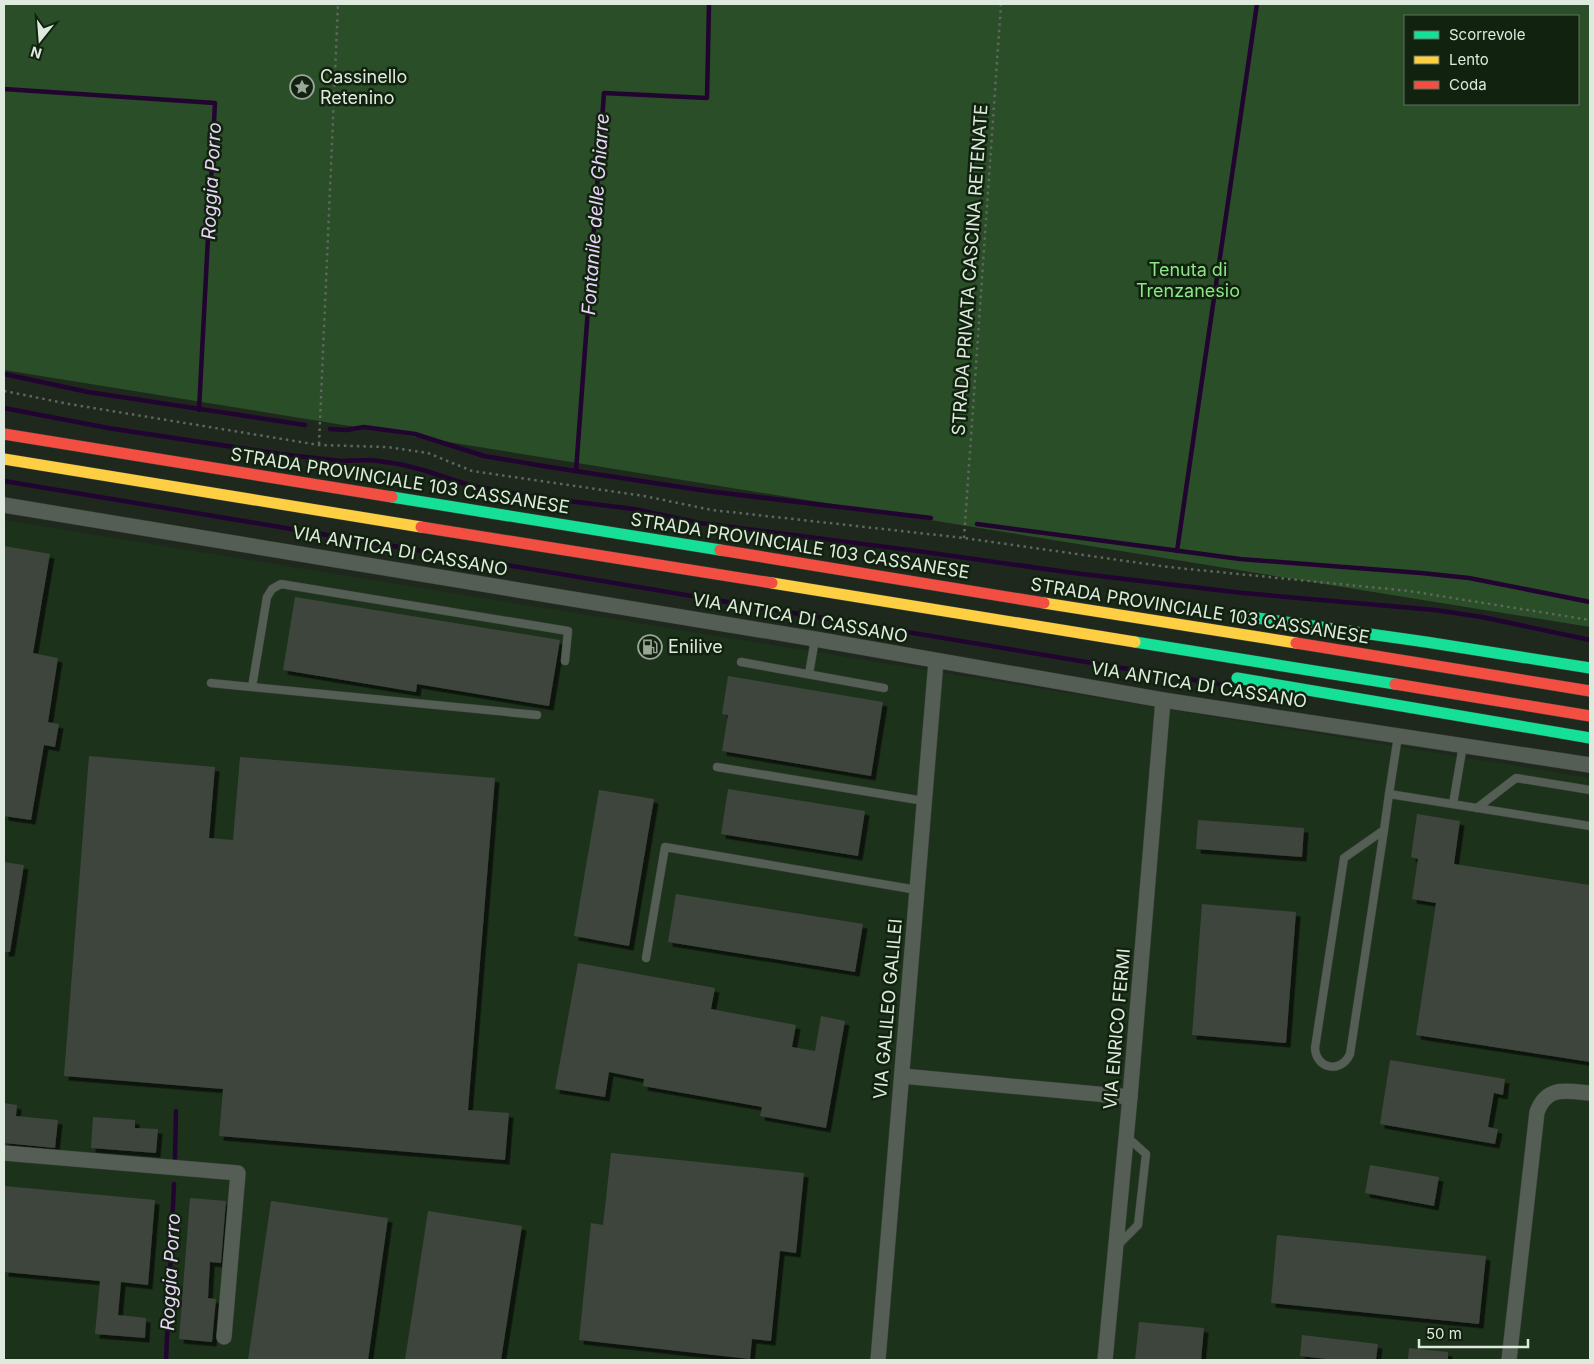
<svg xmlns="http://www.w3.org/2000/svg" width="1594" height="1364" viewBox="0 0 1594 1364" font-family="Inter,sans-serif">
<defs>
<filter id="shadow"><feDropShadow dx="4.5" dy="4.5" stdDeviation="0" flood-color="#0009"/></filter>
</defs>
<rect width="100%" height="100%" fill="#1e281d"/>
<path fill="#1d321b" d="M4,520L1590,778V1360H4Z"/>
<path fill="#2a4e27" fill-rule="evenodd" d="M4,4H1590V627L4,370ZM1405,16H1578V104H1405Z"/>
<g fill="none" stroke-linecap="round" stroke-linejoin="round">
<g stroke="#220430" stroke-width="4.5">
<path d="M4,89L215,103L199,410"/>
<path d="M4,374L88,392L305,425"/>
<path d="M4,408L108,428L280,454L341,461L371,460L399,464L423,470L472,486L535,497L634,509L700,523L917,551L1074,573L1243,593L1435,610L1482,617L1590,640"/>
<path d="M330,429L346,430L364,427L415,434L484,456L549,467L707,491L931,518"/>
<path d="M576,471L604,93L707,98L709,4"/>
<path d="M4,481L1230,686"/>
<path d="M977,524L1240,559L1421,573L1469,578L1590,602"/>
<path d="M1177,551L1257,4"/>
<path d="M175,1159L176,1111"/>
<path d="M166,1360L174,1184"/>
</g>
</g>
<g fill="#3d453c" filter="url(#shadow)">
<path d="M4,546L50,554L33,653L58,658L48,722L59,724L55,747L44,745L31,820L4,816Z"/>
<path d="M295,597L560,640L549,706L417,684L416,692L283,670Z"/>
<path d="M728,676L883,702L871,776L722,751L728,715L722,714Z"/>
<path d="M89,756L215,767L209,838L233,840L240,757L495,778L468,1110L509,1113L505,1160L219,1136L223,1089L64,1076Z"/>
<path d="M728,789L865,811L858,856L721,834Z"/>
<path d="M599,790L654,799L629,946L574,936Z"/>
<path d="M1417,814L1460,821L1454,864L1590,885V1062L1416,1035L1436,903L1412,899L1418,859L1411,857Z"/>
<path d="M1198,820L1304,828L1302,857L1196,849Z"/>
<path d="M4,862L24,865L10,952H4Z"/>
<path d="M676,894L863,924L855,972L668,942Z"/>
<path d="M1202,904L1296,912L1286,1043L1192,1035Z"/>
<path d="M578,963L715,988L711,1009L796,1025L792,1047L815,1051L821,1016L845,1021L826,1128L760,1116L762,1107L643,1086L644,1079L609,1072L605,1097L555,1089Z"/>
<path d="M1390,1060L1505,1079L1503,1095L1494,1093L1488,1127L1498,1129L1495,1144L1380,1124Z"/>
<path d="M4,1103L17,1105L16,1116L58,1120L55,1148L4,1143Z"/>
<path d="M93,1117L135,1120V1128L158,1129L156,1153L91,1148Z"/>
<path d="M611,1153L804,1173L796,1253L780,1251L771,1341L752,1339L750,1359L579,1340L591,1223L603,1225Z"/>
<path d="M1370,1165L1439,1177L1434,1206L1365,1193Z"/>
<path d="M4,1186L155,1200L148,1285L121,1282L118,1315L146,1318L145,1338L95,1334L100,1281L4,1272Z"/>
<path d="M190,1198L226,1201L221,1263L210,1262L208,1298L216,1299L212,1342L179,1339Z"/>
<path d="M271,1201L388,1218L368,1360H248Z"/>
<path d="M428,1211L522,1226L501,1360H405Z"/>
<path d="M1277,1235L1486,1256L1479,1324L1271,1303Z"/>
<path d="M1139,1322L1204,1328L1201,1360H1135Z"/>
<path d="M1302,1335L1378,1344L1376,1360H1336L1300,1356Z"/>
<path d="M1409,1348L1448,1352V1360H1408Z"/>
</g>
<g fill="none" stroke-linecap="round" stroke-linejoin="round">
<g stroke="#3b443b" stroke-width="9">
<g id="lane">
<path d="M741,662L884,688"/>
<path d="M809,674L815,639"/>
<path d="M211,683L537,715"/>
<path d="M252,687L267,597L272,589L281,584L568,631L565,661"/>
<path d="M717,767L924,801"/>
<path d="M1389,794L1398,736"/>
<path d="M1453,804L1463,745"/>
<path d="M1477,808L1516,778L1590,790"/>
<path d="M1384,830L1344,858L1315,1048C1316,1069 1341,1074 1350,1054L1384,830L1389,794L1590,826"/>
<path d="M646,958L665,847L917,890"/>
<path d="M1117,1246L1138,1225L1146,1154L1126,1136"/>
</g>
</g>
<g stroke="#3b443b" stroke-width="16">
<g id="street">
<path d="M4,505L815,639L1163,700L1590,765"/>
<path d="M902,1076L1130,1097"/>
<path d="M4,1153L238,1173L224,1337"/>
<path d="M878,1360L936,661"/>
<path d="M1105,1360L1130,1097L1163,700"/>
<path d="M1509,1360L1537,1112C1547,1085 1567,1091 1590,1093"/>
</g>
</g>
<g stroke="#3b443b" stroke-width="12">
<g id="fast">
<path d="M392,497L720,550"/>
<path d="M1236,615L1426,642L1590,668"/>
<path d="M1135,642L1395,684"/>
<path d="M1237,678L1590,738"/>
</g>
</g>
<g stroke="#3b443b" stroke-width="12">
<g id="slow">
<path d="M4,459L421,527"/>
<path d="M772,583L1135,642"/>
<path d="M1044,603L1296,643"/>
</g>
</g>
<g stroke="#3b443b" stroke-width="12">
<g id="jam">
<path d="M4,434L392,497"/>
<path d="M421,527L772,583"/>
<path d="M720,550L1044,603"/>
<path d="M1296,643L1590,691"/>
<path d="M1395,684L1590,716"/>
</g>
</g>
<g stroke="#5f665e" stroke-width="2.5" stroke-dasharray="2.5 4" stroke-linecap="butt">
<path d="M4,391L69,404L319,445L387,447L428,453L472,471L644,496L712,510L964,538L1168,567L1409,591L1590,620"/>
<path d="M319,444L338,4"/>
<path d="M964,538L1001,4"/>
</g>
<use href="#lane" stroke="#555e54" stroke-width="8"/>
<use href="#street" stroke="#555e54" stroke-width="15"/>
<use href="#fast" stroke="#16e098" stroke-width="11"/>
<use href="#slow" stroke="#ffcf43" stroke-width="11"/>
<use href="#jam" stroke="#f24e42" stroke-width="11"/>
</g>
<defs>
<g id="sight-ring" transform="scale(1.25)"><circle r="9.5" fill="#11220f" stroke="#9ba69a" stroke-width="1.5"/><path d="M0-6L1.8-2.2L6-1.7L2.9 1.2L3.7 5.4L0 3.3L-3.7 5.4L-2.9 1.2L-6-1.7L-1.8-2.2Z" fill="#9ba69a"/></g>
<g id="fuel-ring" transform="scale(1.25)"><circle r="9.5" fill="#11220f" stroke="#9ba69a" stroke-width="1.5"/><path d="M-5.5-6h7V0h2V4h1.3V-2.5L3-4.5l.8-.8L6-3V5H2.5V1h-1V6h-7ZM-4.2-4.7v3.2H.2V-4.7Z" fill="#9ba69a"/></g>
</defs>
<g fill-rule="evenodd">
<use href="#sight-ring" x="302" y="87"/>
<use href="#fuel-ring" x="650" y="647"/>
</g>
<g text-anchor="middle" stroke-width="5" stroke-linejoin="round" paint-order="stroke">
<g font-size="18" fill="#deeadd" stroke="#11220f" text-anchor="start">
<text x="320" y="83">Cassinello<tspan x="320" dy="21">Retenino</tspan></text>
<text x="668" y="653">Enilive</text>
</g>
<g font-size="18" fill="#deeadd" stroke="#11220f">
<text transform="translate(970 270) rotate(-86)" y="6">STRADA PRIVATA CASCINA RETENATE</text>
<text transform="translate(400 481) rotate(9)" y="6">STRADA PROVINCIALE 103 CASSANESE</text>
<text transform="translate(800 546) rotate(9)" y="6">STRADA PROVINCIALE 103 CASSANESE</text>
<text transform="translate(400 551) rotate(10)" y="6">VIA ANTICA DI CASSANO</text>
<text transform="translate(1200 611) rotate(9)" y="6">STRADA PROVINCIALE 103 CASSANESE</text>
<text transform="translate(800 618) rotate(10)" y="6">VIA ANTICA DI CASSANO</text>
<text transform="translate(1199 685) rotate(9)" y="6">VIA ANTICA DI CASSANO</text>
<text transform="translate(888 1009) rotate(-85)" y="6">VIA GALILEO GALILEI</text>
<text transform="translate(1117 1029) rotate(-85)" y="6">VIA ENRICO FERMI</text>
</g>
<g font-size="18" fill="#8ee688" stroke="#11220f">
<text x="1188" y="276">Tenuta di<tspan x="1188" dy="21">Trenzanesio</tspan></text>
</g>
<g font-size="19" font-style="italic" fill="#ebd3fc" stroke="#11220f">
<text transform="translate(211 181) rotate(-87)" y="7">Roggia Porro</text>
<text transform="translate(595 214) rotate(-86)" y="7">Fontanile delle Ghiarre</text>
<text transform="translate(170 1272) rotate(-87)" y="7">Roggia Porro</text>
</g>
</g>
<rect width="1594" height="1364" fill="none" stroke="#deeadd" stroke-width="10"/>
<rect x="1404" y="15" width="175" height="90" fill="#11220f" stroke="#637261"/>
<rect x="1414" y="31" width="25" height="8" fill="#16e098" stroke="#637261"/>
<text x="1449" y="40" font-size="15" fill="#deeadd">Scorrevole</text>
<rect x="1414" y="56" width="25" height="8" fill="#ffcf43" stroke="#637261"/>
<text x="1449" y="65" font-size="15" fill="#deeadd">Lento</text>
<rect x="1414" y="81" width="25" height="8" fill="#f24e42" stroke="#637261"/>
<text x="1449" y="90" font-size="15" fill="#deeadd">Coda</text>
<g transform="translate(40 40) rotate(197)" stroke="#11220f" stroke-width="4" paint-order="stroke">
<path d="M0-4L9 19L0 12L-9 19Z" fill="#deeadd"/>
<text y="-8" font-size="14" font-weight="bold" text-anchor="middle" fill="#deeadd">N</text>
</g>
<path d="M1419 1339v8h109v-8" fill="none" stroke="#deeadd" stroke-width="2.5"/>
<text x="1426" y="1339" font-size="15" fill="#deeadd" stroke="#11220f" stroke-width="4" paint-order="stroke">50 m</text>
</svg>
